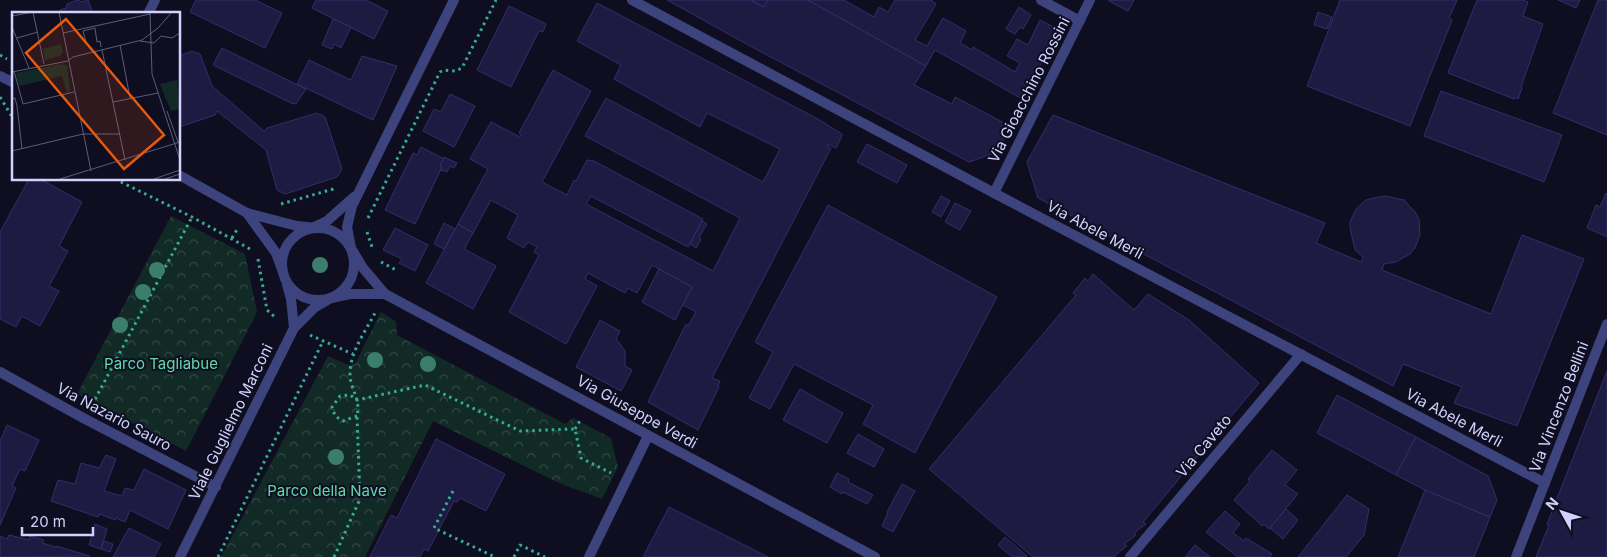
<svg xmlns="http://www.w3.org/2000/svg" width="1607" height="557" viewBox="0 0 1607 557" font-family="Inter,sans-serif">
<defs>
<pattern id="forest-crowns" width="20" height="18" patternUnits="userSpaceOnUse" patternTransform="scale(1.25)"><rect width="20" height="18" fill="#122a26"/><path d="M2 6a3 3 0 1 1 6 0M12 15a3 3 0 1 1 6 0" fill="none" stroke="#334846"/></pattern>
</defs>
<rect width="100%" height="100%" fill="#0f0e21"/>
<g fill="url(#forest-crowns)">
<path d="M171,216L245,254L257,312L186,451L77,394Z"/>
<path d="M381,312L396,322L397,335L565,424L573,418L611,438L618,467L602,499L559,483L433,421L365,557H221L328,356L348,365L355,364Z"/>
</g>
<g fill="#1d1b41" stroke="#322e6b">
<path d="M78,0L82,2L88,0L93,14H62L60,10L66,8L67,4Z"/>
<path d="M196,0H255L282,13L265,48L190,12Z"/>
<path d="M316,0H366L388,11L374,39L312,8Z"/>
<path d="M667,0H750L764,7L768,0H808L926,66L914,85L952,104L955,97L1010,126L998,152L969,162L750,46Z"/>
<path d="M751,0H768L764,7Z"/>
<path d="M808,0H844L874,17L879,7L888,12L895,0H931L936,4L915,40L927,46L943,18L966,31L960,43L972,50L973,47L1015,72L1020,63L1007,56L1017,39L1028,45L1040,20L1057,29L1024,100L935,50L926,66Z"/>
<path d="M1109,0H1134L1128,11L1109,1Z"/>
<path d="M1340,0H1457L1449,18L1452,20L1410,126L1307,86Z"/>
<path d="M1477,0H1522L1528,2L1523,16L1543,24L1521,87L1522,88L1518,99L1515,97L1514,99L1448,73Z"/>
<path d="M1558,0H1580L1576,8Z"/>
<path d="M1598,0H1607V135L1553,113Z"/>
<path d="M597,3L818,119L842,134V136L836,148L828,144L827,146L831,148L712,378L720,381L718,386L719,387L698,430L648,402L686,324L688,326L696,312L683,305L692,287L652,265L637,293L628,288L625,293L588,273L585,279L597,286L566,344L509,312L539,255L534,252L537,247L528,242L524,248L507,238L518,215L491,200L473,233L458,224L488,169L470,159L491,122L520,137L521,135L519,133L553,70L591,91L542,182L567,195L574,180L576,181L587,160L594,161L703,219L688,247L591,196L586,204L713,271L740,218L585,136L606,98L763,182L780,149L707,113L700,127L614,79L621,65L577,41Z"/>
<path d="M509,6L546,24L543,32L539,31L511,87L477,70Z"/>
<path d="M1019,7L1031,15L1023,29L1020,27L1015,34L1006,29Z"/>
<path d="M1318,12L1332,17L1327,29L1314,25Z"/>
<path d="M333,19L351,27L341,48L334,44L332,49L322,45Z"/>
<path d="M222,48L306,89L296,104L291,103L213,65Z"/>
<path d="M192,51L200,54L212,86L264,131L267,128L317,113L325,117L342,169L337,177L285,194L277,190L266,150L217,111L215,115L179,127V56Z"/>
<path d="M362,56L397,66L373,120L297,84L309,60L351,80Z"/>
<path d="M1441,91L1562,135L1544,182L1424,136Z"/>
<path d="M450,94L475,106L454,147L423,131L434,109L441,112Z"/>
<path d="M1053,115L1325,223L1316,243L1361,262L1363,257L1355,250L1350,228V222L1356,209L1366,200L1374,198L1385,196L1404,200L1415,212L1419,219L1420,235L1415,248L1410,254L1396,262L1384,264L1382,270L1491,314L1522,235L1584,259L1517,426L1454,403L1462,387L1403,364L1393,386L1038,198L1027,162Z"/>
<path d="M867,144L907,165L897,183L857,162Z"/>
<path d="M421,147L444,159L440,166L442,167L415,224L385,210L413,153L417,155Z"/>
<path d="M444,157L457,163L454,168L450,166L447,172L441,170L442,167L440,166Z"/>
<path d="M29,179H40L82,202L59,246L68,251L49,286L59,291L40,326L22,316L16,327L0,319V232Z"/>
<path d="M1606,193L1607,194V237L1587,228L1596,205L1600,207Z"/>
<path d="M941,196L950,201L941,217L932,212Z"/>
<path d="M955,203L971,211L960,230L945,222Z"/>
<path d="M828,205L997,297L915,453L863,424L873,405L794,364L770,409L749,398L773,352L755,342Z"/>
<path d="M702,221L707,224L699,237L701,239L696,248L690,244Z"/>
<path d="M444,223L455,229L444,249L434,244Z"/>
<path d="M458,224L473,233L464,249L496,266L473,309L426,283Z"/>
<path d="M395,228L428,245L415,271L399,263L402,259L383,250Z"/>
<path d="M659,269L692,287L675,320L642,302Z"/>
<path d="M1093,274L1134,310L1148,294L1189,320L1259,383L1143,522L1146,524L1134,533L1136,535L1124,544L1127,546L1114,556L1115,557H1033L929,469L1076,295L1073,293L1085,278L1088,281Z"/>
<path d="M600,320L620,331L616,339L625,351V366L632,370L621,391L576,367Z"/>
<path d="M1607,371V557H1536L1549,525L1547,524Z"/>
<path d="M800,389L843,413L827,443L783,420Z"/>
<path d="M1337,395L1416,437L1396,475L1317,433Z"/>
<path d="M7,425L39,440L25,471L20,469L12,486L16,488L0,525V441Z"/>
<path d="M858,434L884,449L874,467L847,453Z"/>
<path d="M1416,437L1488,476L1497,500L1490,517L1425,490L1396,475Z"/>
<path d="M436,439L505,474L486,511L460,498L457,502L454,501L428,551L424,549L420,557H370L391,515L397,518Z"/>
<path d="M1272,450L1297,470L1285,485L1298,494L1269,529L1264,524L1262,526L1234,500L1250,481L1248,479Z"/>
<path d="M106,455L116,459L104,491L122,496L125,488L134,490L144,469L186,490L168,529L130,510L125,522L116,518L115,520L100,514L98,517L51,501L58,480L75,484L81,463L99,468Z"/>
<path d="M837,473L849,479L848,482L873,495L867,504L843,492L842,494L830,487Z"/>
<path d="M902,484L915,491L893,532L882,526L888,513L887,512Z"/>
<path d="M1425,490L1490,517L1474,557H1398Z"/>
<path d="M1347,495L1369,509L1364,535L1346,557H1298Z"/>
<path d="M669,507L768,557H643Z"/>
<path d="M1286,509L1298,520L1283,539L1270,528Z"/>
<path d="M1225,511L1240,524L1233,533L1244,541L1246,538L1272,554L1270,557H1238L1206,532Z"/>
<path d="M95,524L107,529L101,549L89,545Z"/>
<path d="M129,528L161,544L154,557H113Z"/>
<path d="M9,535L29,540L30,536L44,540L42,543L56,547V546L90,556L0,557V536L7,539Z"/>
<path d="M1005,537L1027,556L1012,557L998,545Z"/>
<path d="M104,541L113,544L110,552L101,549Z"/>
<path d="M1195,545L1210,557H1185Z"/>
</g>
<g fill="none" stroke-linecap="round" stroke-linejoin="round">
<g stroke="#34ad94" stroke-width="3" stroke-dasharray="2.5 4" stroke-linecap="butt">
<path d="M0,55L7,59"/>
<path d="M0,97L14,120"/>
<path d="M115,179L192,217L250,249"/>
<path d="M281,204L337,188"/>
<path d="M368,218L440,72L444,70L455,71L462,68L496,0"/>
<path d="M367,232L372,247"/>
<path d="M232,238L238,228"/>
<path d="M258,259L267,310L276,318"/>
<path d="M381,262L396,270"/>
<path d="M310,335L353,354"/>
<path d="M92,405L192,217"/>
<path d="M357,416L343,421L335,416L332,407L340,396L350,395L357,400L425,385L520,431L575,429L581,458L611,473"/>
<path d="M575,429L581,419"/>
<path d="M453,491L434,528L495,557"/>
<path d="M218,557L323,341"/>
<path d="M334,557L360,499L357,416C361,397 350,390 350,374C350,352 365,332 375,313"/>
<path d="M514,557L520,545L545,557"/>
</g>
<g stroke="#3c437d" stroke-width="10">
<path d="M632,0L994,193L1545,483"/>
<path d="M1041,0L1080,21"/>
<path d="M148,14L155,0"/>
<path d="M0,76L14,83"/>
<path d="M179,175L247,213L297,226L316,228"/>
<path d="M994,193L1090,0"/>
<path d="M247,213L276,253L283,272"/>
<path d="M351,248L363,268L385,294L875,557"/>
<path d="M331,298L350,294H385"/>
<path d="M0,372L85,419L216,487"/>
<path d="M589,557L648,436"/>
<path d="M1130,557L1301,354"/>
<path d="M1516,557L1607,324"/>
</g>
<g stroke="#3c437d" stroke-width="10">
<path d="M314,227L327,221L354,197"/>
<circle cx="318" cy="264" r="36"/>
<path d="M351,248L347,227L352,206L454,0"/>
<path d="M287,285L291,299L294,328"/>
<path d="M180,557L294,328L314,308L331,298"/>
</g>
</g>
<g fill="#3c7e6c">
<circle cx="320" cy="265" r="8"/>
<circle cx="157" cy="270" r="8"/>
<circle cx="143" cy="292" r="8"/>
<circle cx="120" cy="325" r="8"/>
<circle cx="375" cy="360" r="8"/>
<circle cx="428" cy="364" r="8"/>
<circle cx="336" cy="457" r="8"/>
</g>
<g text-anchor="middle" stroke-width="4" stroke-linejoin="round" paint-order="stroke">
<g font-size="15" fill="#d0d2fd" stroke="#0f0e21">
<text transform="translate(1029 90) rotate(-63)" y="5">Via Gioacchino Rossini</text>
<text transform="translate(1095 230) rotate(28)" y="5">Via Abele Merli</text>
<text transform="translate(1559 407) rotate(-69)" y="5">Via Vincenzo Bellini</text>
<text transform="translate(637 412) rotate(29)" y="5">Via Giuseppe Verdi</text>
<text transform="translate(114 417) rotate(28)" y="5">Via Nazario Sauro</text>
<text transform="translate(1454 418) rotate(28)" y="5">Via Abele Merli</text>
<text transform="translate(231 422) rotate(-64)" y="5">Viale Guglielmo Marconi</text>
<text transform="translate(1204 446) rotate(-50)" y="5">Via Caveto</text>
</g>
<g font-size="15" fill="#60d9a9" stroke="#0f0e21">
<text x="161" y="369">Parco Tagliabue</text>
<text x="327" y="496">Parco della Nave</text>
</g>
</g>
<g transform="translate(12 12)">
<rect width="168" height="168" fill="#0f0e21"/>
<path d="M49,32L51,40L48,44L33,48L31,37ZM49,52L55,53L58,80L55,81L50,64L7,74L4,61ZM165,68L167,97L159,99L148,72Z" fill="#122a26"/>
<path fill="none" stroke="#5c5c79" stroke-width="1" d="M21,0L32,52M47,0L79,159M138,0L140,62L168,148M0,4L21,0M0,15L17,56M51,21L138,2M5,26L26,20M128,29L142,31L149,24L160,26L168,21M74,30L71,19L83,16L85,30L88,29L89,35M108,33L118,86M90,38L113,148M2,59L11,92L62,80M0,60L56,49L61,45L130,28L146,16L160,0M0,87L3,86L5,94L10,137M101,90L146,81M155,99L166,130M0,139L71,122H108M48,167L168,130M142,167L168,158M153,167L168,162"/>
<path fill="#e8590c" fill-opacity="0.15" stroke="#e8590c" stroke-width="2.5" d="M54,7L152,123L112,157L14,41Z"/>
<rect width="168" height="168" fill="none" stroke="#d0d2fd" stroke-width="2.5"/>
</g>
<g transform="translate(1562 512) rotate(310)" stroke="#0f0e21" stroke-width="4" paint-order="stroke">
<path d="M0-4L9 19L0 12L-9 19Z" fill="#d0d2fd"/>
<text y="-8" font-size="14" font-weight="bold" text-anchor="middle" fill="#d0d2fd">N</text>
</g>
<path d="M22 527v8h71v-8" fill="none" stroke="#d0d2fd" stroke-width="2.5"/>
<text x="30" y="527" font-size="15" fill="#d0d2fd" stroke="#0f0e21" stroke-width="4" paint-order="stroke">20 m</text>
</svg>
